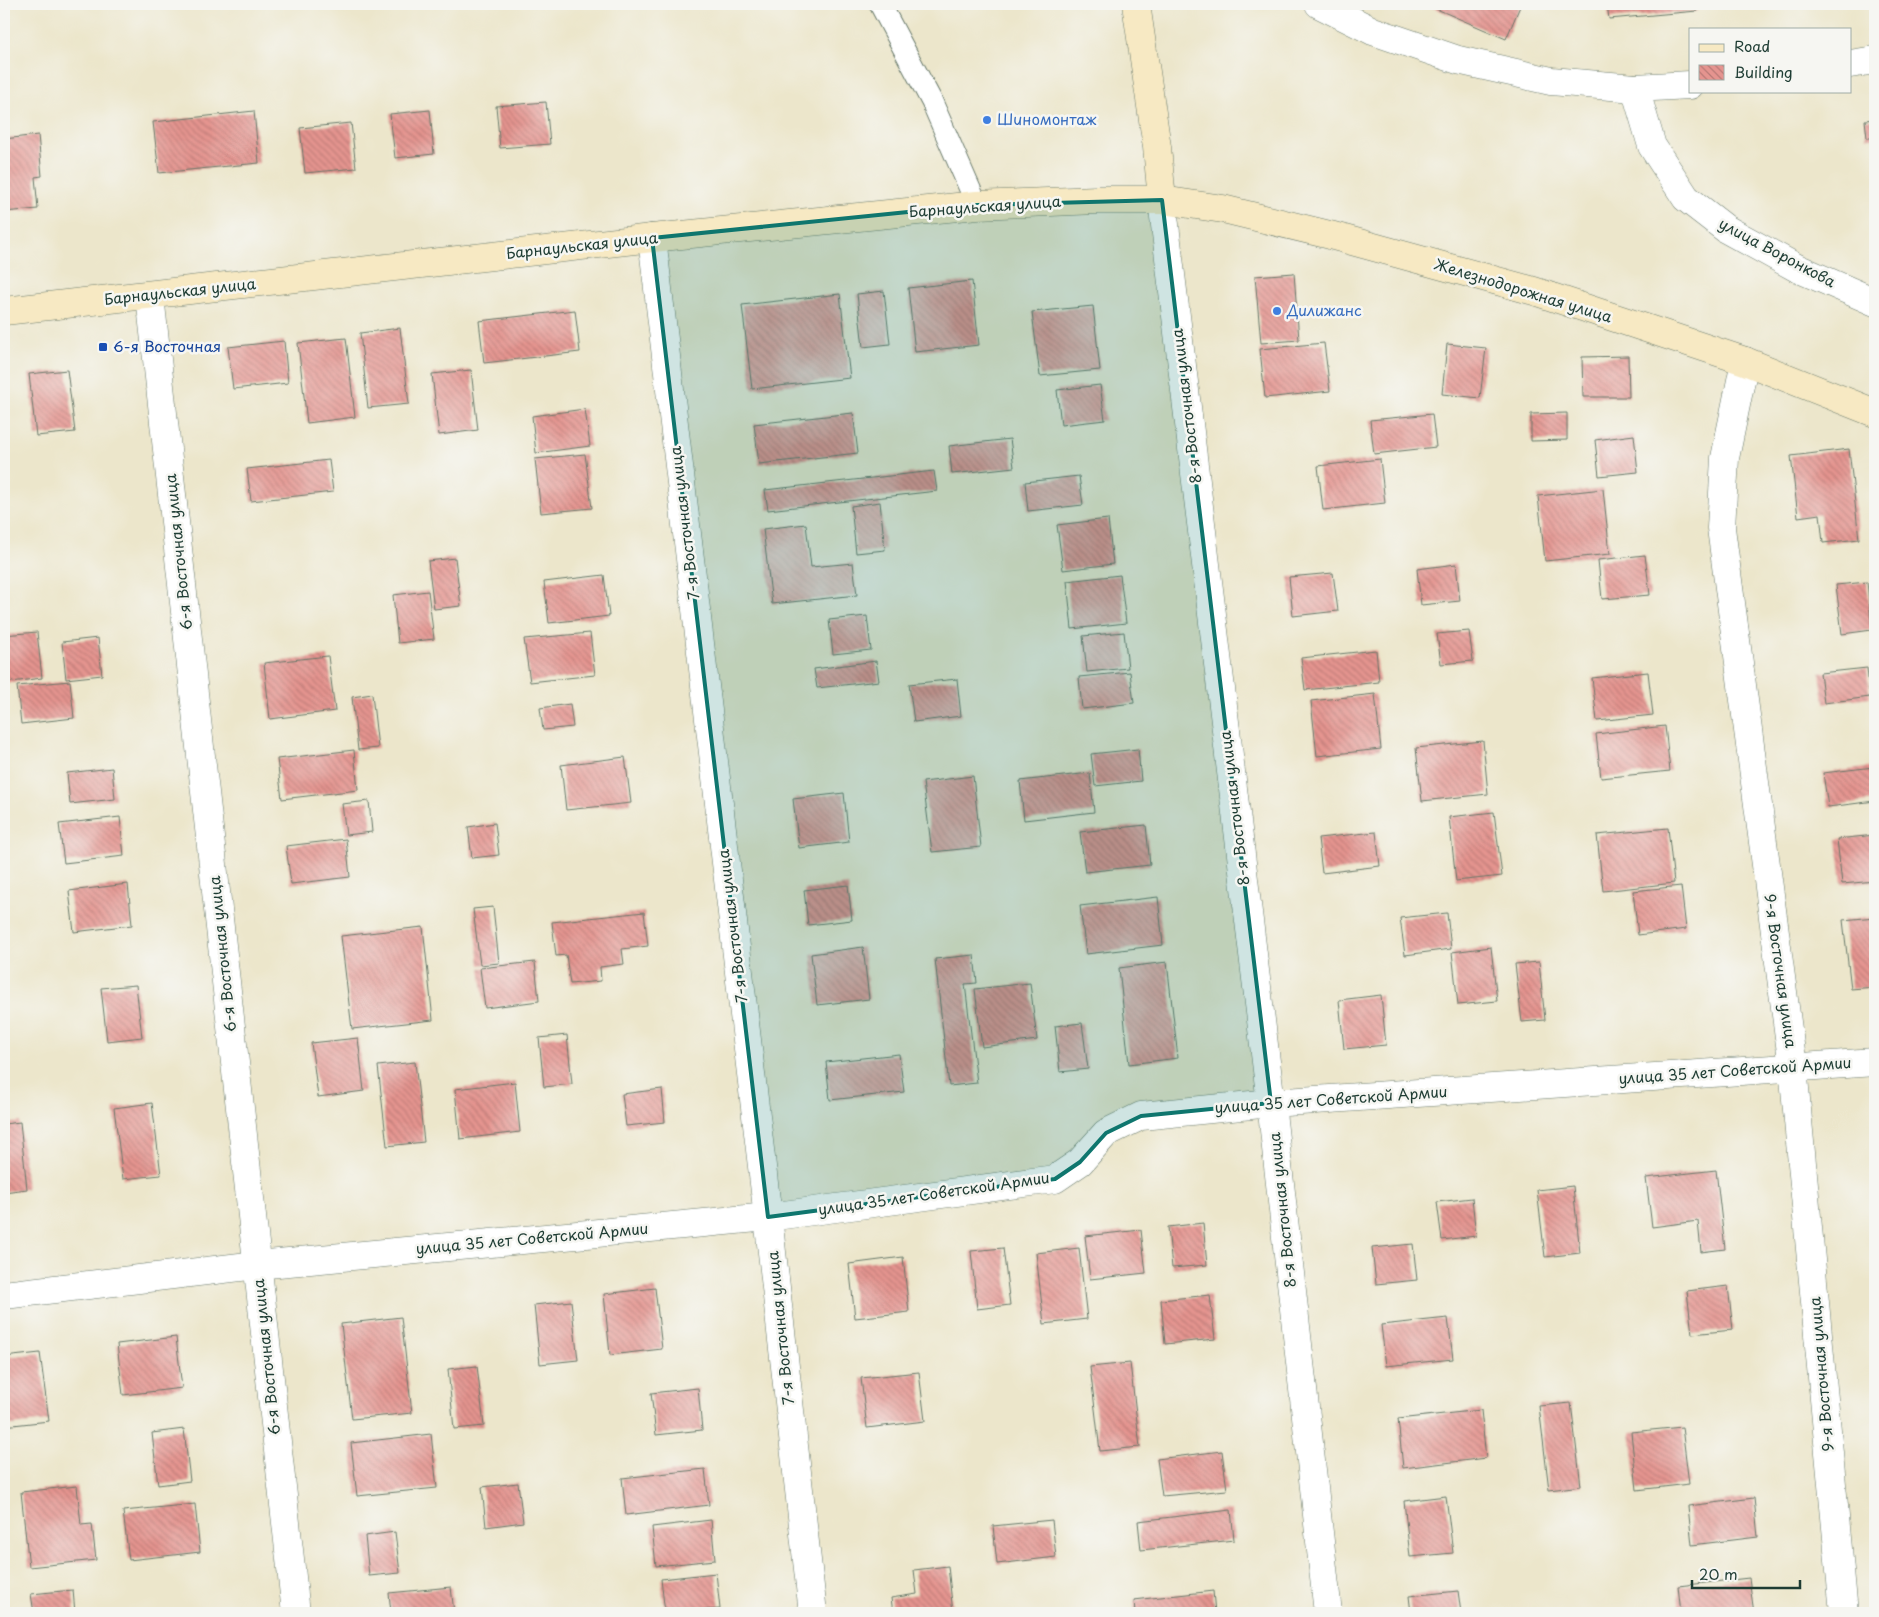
<svg xmlns="http://www.w3.org/2000/svg" width="1879" height="1617" viewBox="0 0 1879 1617" font-family="'Playpen Sans',sans-serif">
<defs>
<pattern id="building-back-hatch" width="6" height="6" patternUnits="userSpaceOnUse" patternTransform="scale(1.25)"><rect width="6" height="6" fill="#e5948f"/><path d="M-1 5l2 2M0 0l6 6M5-1l2 2" fill="none" stroke="#b97a76"/></pattern>
</defs>
<rect width="100%" height="100%" fill="#f6f6f2"/>
<filter id="ink" filterUnits="userSpaceOnUse"><feTurbulence type="fractalNoise" baseFrequency=".02" numOctaves="2"/><feDisplacementMap in="SourceGraphic" scale="10" xChannelSelector="R" yChannelSelector="G"/><feConvolveMatrix kernelMatrix="1 2 1 2 8 2 1 2 1" color-interpolation-filters="sRGB"/></filter>
<filter id="wash" filterUnits="userSpaceOnUse"><feTurbulence type="fractalNoise" baseFrequency=".0096" numOctaves="4" result="noise"/><feDisplacementMap in="SourceGraphic" scale="20" xChannelSelector="R" yChannelSelector="G"/><feGaussianBlur stdDeviation="1.12" result="paint"/><feColorMatrix in="noise" values="0 0 0 0 0 0 0 0 0 0 0 0 0 0 0 0 0 1.4 0 .05"/><feComposite in="paint" operator="in"/></filter>
<g filter="url(#wash)">
<rect width="100%" height="100%" fill="#ece6cb"/>
<g id="blocks">
<g fill="url(#building-back-hatch)">
<path d="M1425,4H1521L1506,39Z"/>
<path d="M1607,4H1696L1697,11L1609,19Z"/>
<path d="M546,102L550,144L500,148L496,106Z"/>
<path d="M430,110L434,154L395,158L390,114Z"/>
<path d="M254,111L259,163L159,173L153,122Z"/>
<path d="M1875,119V138H1867L1865,120Z"/>
<path d="M351,123L356,168L305,173L300,128Z"/>
<path d="M38,135L42,176L35,177L38,209L4,212V139Z"/>
<path d="M1294,273L1299,340L1261,343L1255,276Z"/>
<path d="M972,281L979,345L915,352L908,288Z"/>
<path d="M884,291L890,344L863,347L857,294Z"/>
<path d="M840,294L850,378L752,389L742,305Z"/>
<path d="M1093,306L1100,370L1040,376L1032,312Z"/>
<path d="M575,310L580,352L484,363L479,321Z"/>
<path d="M400,328L409,404L368,408L360,333Z"/>
<path d="M346,338L355,417L307,423L298,343Z"/>
<path d="M284,341L288,383L233,389L228,347Z"/>
<path d="M1324,343L1330,391L1265,398L1260,349Z"/>
<path d="M1447,344L1486,348L1480,398L1442,394Z"/>
<path d="M1628,356L1629,397H1583L1582,357Z"/>
<path d="M67,370L75,432L36,436L29,374Z"/>
<path d="M471,370L478,430L439,435L432,374Z"/>
<path d="M1100,385L1105,420L1061,425L1057,390Z"/>
<path d="M585,409L590,446L536,453L532,416Z"/>
<path d="M853,413L858,453L759,464L754,424Z"/>
<path d="M1567,413V440L1531,441V414Z"/>
<path d="M1432,414L1436,447L1374,454L1370,420Z"/>
<path d="M1634,435L1638,472L1599,476L1595,440Z"/>
<path d="M1010,439L1014,467L952,474L949,446Z"/>
<path d="M1849,449L1859,539L1823,543L1820,514L1798,517L1791,456Z"/>
<path d="M585,454L592,508L541,513L535,459Z"/>
<path d="M1380,459L1385,503L1323,510L1318,466Z"/>
<path d="M329,460L333,492L251,501L247,469Z"/>
<path d="M934,471L937,491L768,510L765,490Z"/>
<path d="M1079,476L1083,505L1028,511L1025,482Z"/>
<path d="M1603,489L1610,554L1545,561L1538,496Z"/>
<path d="M880,502L885,550L856,553L851,506Z"/>
<path d="M1108,519L1113,564L1063,570L1057,525Z"/>
<path d="M806,524L811,567L853,563L857,595L772,604L763,529Z"/>
<path d="M1645,555L1650,595L1602,599L1598,560Z"/>
<path d="M455,558L461,606L434,609L428,561Z"/>
<path d="M1456,564L1460,601L1421,605L1417,569Z"/>
<path d="M1333,573L1338,611L1293,616L1289,577Z"/>
<path d="M604,575L609,616L549,623L544,582Z"/>
<path d="M1120,575L1126,623L1072,629L1067,581Z"/>
<path d="M1867,582L1872,630L1842,634L1836,585Z"/>
<path d="M428,591L434,639L398,643L393,595Z"/>
<path d="M867,616L871,650L833,654L829,620Z"/>
<path d="M1469,631L1473,661L1441,664L1437,634Z"/>
<path d="M37,632L42,678L4,683V635Z"/>
<path d="M1124,632L1128,668L1087,672L1083,636Z"/>
<path d="M590,633L595,675L530,682L524,639Z"/>
<path d="M98,638L102,675L66,679L62,642Z"/>
<path d="M1376,650L1379,682L1305,690L1301,658Z"/>
<path d="M328,656L335,711L270,719L264,663Z"/>
<path d="M876,661L879,681L817,688L814,669Z"/>
<path d="M1867,668L1870,697L1824,703L1820,673Z"/>
<path d="M1130,672L1134,703L1082,709L1079,677Z"/>
<path d="M1648,672L1653,715L1597,721L1592,678Z"/>
<path d="M957,679L961,716L914,722L909,684Z"/>
<path d="M70,681L74,718L21,724L17,686Z"/>
<path d="M372,694L378,748L358,750L352,697Z"/>
<path d="M1375,694L1381,749L1317,756L1311,701Z"/>
<path d="M570,704L573,727L543,730L540,708Z"/>
<path d="M1665,726L1670,771L1601,778L1596,734Z"/>
<path d="M1483,741L1488,794L1422,801L1416,748Z"/>
<path d="M1138,749L1141,781L1095,786L1091,754Z"/>
<path d="M354,750L358,790L282,799L277,759Z"/>
<path d="M625,757L631,803L566,810L561,765Z"/>
<path d="M1874,767L1875,801L1828,807L1823,773Z"/>
<path d="M112,768L115,799L70,804L67,773Z"/>
<path d="M1090,773L1094,812L1024,820L1020,781Z"/>
<path d="M973,776L981,847L932,852L923,782Z"/>
<path d="M844,793L849,842L799,848L793,799Z"/>
<path d="M369,801L372,832L346,835L342,804Z"/>
<path d="M1494,812L1502,876L1456,881L1449,817Z"/>
<path d="M120,817L124,856L64,863L59,824Z"/>
<path d="M495,823L499,855L472,858L468,827Z"/>
<path d="M1146,825L1150,865L1085,872L1080,832Z"/>
<path d="M1668,828L1674,883L1603,891L1597,835Z"/>
<path d="M1376,832L1380,866L1322,873L1318,838Z"/>
<path d="M1875,835V881L1842,884L1837,839Z"/>
<path d="M346,839L350,877L291,884L286,846Z"/>
<path d="M128,884L132,925L74,932L69,891Z"/>
<path d="M848,885L852,920L808,925L804,890Z"/>
<path d="M1681,886L1686,929L1638,935L1633,891Z"/>
<path d="M1158,897L1163,945L1086,954L1080,906Z"/>
<path d="M493,907L499,963L480,965L473,909Z"/>
<path d="M644,912L648,946L622,949L624,964L600,967L601,981L570,984L566,955L556,956L552,922Z"/>
<path d="M1447,913L1451,949L1405,955L1400,918Z"/>
<path d="M1875,917V987L1851,989L1843,920Z"/>
<path d="M423,927L433,1020L352,1029L341,936Z"/>
<path d="M863,947L869,999L817,1005L811,954Z"/>
<path d="M1491,947L1497,1001L1458,1005L1452,952Z"/>
<path d="M974,955L977,983L965,984L977,1083L949,1086L935,959Z"/>
<path d="M535,962L539,1001L485,1008L480,968Z"/>
<path d="M1167,962L1178,1058L1129,1064L1119,968Z"/>
<path d="M1539,962L1545,1020L1522,1022L1515,964Z"/>
<path d="M1030,983L1037,1040L982,1047L975,989Z"/>
<path d="M136,985L142,1037L107,1041L101,988Z"/>
<path d="M1381,995L1386,1045L1344,1049L1339,1000Z"/>
<path d="M1082,1023L1088,1069L1060,1072L1055,1026Z"/>
<path d="M567,1035L572,1084L544,1087L539,1038Z"/>
<path d="M358,1038L364,1091L318,1097L311,1043Z"/>
<path d="M899,1054L904,1092L830,1100L826,1062Z"/>
<path d="M415,1062L424,1142L387,1146L378,1066Z"/>
<path d="M515,1082L520,1132L460,1139L455,1089Z"/>
<path d="M662,1089L665,1122L626,1126L622,1094Z"/>
<path d="M152,1103L161,1175L123,1179L114,1108Z"/>
<path d="M20,1122L27,1189L4,1192V1124Z"/>
<path d="M1716,1170L1725,1249L1701,1252L1698,1221L1652,1227L1646,1178Z"/>
<path d="M1573,1186L1580,1253L1545,1257L1537,1190Z"/>
<path d="M1472,1198L1476,1236L1442,1240L1437,1202Z"/>
<path d="M1203,1223L1207,1265L1172,1268L1168,1227Z"/>
<path d="M1141,1230L1146,1273L1090,1279L1085,1236Z"/>
<path d="M1413,1244L1417,1280L1376,1284L1372,1248Z"/>
<path d="M1003,1248L1010,1305L977,1309L971,1251Z"/>
<path d="M1079,1248L1087,1319L1044,1324L1036,1253Z"/>
<path d="M903,1257L909,1312L855,1318L849,1264Z"/>
<path d="M1728,1286L1733,1330L1692,1334L1687,1291Z"/>
<path d="M655,1288L662,1349L610,1355L604,1294Z"/>
<path d="M1210,1295L1215,1339L1165,1344L1161,1300Z"/>
<path d="M571,1301L578,1360L540,1364L534,1305Z"/>
<path d="M401,1317L412,1413L352,1419L341,1324Z"/>
<path d="M1448,1318L1453,1359L1386,1366L1381,1325Z"/>
<path d="M176,1337L182,1388L123,1395L117,1344Z"/>
<path d="M40,1353L49,1421L4,1426V1357Z"/>
<path d="M1130,1363L1140,1447L1100,1451L1090,1367Z"/>
<path d="M477,1366L484,1426L454,1429L448,1369Z"/>
<path d="M919,1372L925,1421L867,1428L861,1378Z"/>
<path d="M698,1388L702,1430L656,1435L651,1393Z"/>
<path d="M1571,1403L1581,1486L1549,1490L1539,1406Z"/>
<path d="M1481,1410L1486,1458L1403,1468L1398,1419Z"/>
<path d="M1682,1427L1689,1484L1637,1490L1631,1432Z"/>
<path d="M184,1429L190,1481L158,1485L152,1433Z"/>
<path d="M431,1434L437,1488L357,1496L351,1443Z"/>
<path d="M1222,1451L1227,1490L1162,1496L1157,1459Z"/>
<path d="M705,1469L709,1505L626,1515L622,1478Z"/>
<path d="M518,1483L523,1522L486,1527L482,1487Z"/>
<path d="M77,1486L81,1525L92,1524L96,1560L29,1567L21,1492Z"/>
<path d="M1446,1496L1453,1553L1410,1557L1404,1501Z"/>
<path d="M1754,1498L1758,1537L1692,1545L1688,1506Z"/>
<path d="M195,1504L200,1552L129,1560L123,1511Z"/>
<path d="M1231,1510L1234,1540L1141,1550L1138,1521Z"/>
<path d="M711,1520L715,1560L656,1566L652,1527Z"/>
<path d="M1052,1520L1056,1557L997,1564L993,1526Z"/>
<path d="M395,1532L400,1573L369,1576L365,1536Z"/>
<path d="M948,1566L953,1613H893L891,1598L917,1594L914,1570Z"/>
<path d="M716,1573L720,1609L665,1613L661,1579Z"/>
<path d="M1749,1578L1754,1613H1681L1678,1586Z"/>
<path d="M451,1587L454,1613H391L389,1593Z"/>
<path d="M73,1590L75,1613H34L31,1594Z"/>
<path d="M1213,1591L1215,1613H1135L1134,1600Z"/>
<path d="M1458,1591L1461,1613H1411L1409,1596Z"/>
</g>
</g>
</g>
<g filter="url(#ink)">
<use href="#blocks" fill-opacity="0" stroke="#677869" stroke-width="1"/>
<g fill="none" stroke-linecap="round" stroke-linejoin="round">
<g stroke="#677869" stroke-width="23">
<path id="service" d="M880,4L932,102L977,205"/>
</g>
<g stroke="#677869" stroke-width="29">
<g id="minor">
<path d="M1319,4L1373,31L1458,60L1551,81L1635,88L1690,85"/>
<path d="M1850,64L1875,60"/>
<path d="M1635,88L1652,146L1686,198L1726,229L1797,268L1875,302"/>
<path d="M652,238L768,1217L813,1613"/>
<path d="M150,296L296,1613"/>
<path d="M1745,361L1725,458L1721,528L1793,1067L1844,1613"/>
<path d="M4,1295L257,1265L768,1217L1055,1179L1080,1162L1106,1133L1141,1116L1271,1103L1875,1062"/>
</g>
</g>
<g stroke="#677869" stroke-width="29">
<path id="tertiary" d="M1162,200L1271,1103L1328,1613"/>
</g>
<g stroke="#677869" stroke-width="29">
<g id="secondary">
<path d="M1136,4L1157,147L1162,200"/>
<path d="M4,311L652,238L977,205L1097,200H1162L1223,209L1330,235L1534,291L1745,361L1875,413"/>
</g>
</g>
<use href="#service" stroke="#fff" stroke-width="21"/>
<use href="#minor" stroke="#fff" stroke-width="28"/>
<use href="#tertiary" stroke="#fff" stroke-width="28"/>
<use href="#secondary" stroke="#f7e9c3" stroke-width="28"/>
</g>
</g>
<path fill="#0f766e" fill-opacity="0.2" stroke="#0f766e" stroke-width="4" stroke-linejoin="round" d="M1162,200L1271,1103L1141,1116L1106,1133L1080,1162L1055,1179L768,1217L652,238L977,205Z"/>
<g fill="#3f7fe0" stroke="#f6f6f2" stroke-width="2">
<circle cx="987" cy="120" r="5"/>
<circle cx="1277" cy="311" r="5"/>
</g>
<rect fill="#1a4fb4" stroke="#f6f6f2" stroke-width="2" x="98" y="342" width="10" height="10" rx="2.5"/>
<g text-anchor="middle" stroke-width="5" stroke-linejoin="round" paint-order="stroke">
<g font-size="15" fill="#366cbe" stroke="#f6f6f2" text-anchor="start">
<text x="997" y="125">Шиномонтаж</text>
<text x="1287" y="316">Дилижанс</text>
</g>
<g font-size="15" fill="#1f3d34" stroke="#f6f6f2">
<text transform="translate(985 207) rotate(-4)" y="5">Барнаульская улица</text>
<text transform="translate(582 246) rotate(-6)" y="5">Барнаульская улица</text>
<text transform="translate(1777 253) rotate(28)" y="5">улица Воронкова</text>
<text transform="translate(1523 291) rotate(17)" y="5">Железнодорожная улица</text>
<text transform="translate(180 292) rotate(-6)" y="5">Барнаульская улица</text>
<text transform="translate(1187 406) rotate(-97)" y="5">8-я Восточная улица</text>
<text transform="translate(685 523) rotate(-97)" y="5">7-я Восточная улица</text>
<text transform="translate(179 552) rotate(-96)" y="5">6-я Восточная улица</text>
<text transform="translate(1235 808) rotate(-97)" y="5">8-я Восточная улица</text>
<text transform="translate(733 926) rotate(-97)" y="5">7-я Восточная улица</text>
<text transform="translate(223 954) rotate(-96)" y="5">6-я Восточная улица</text>
<text transform="translate(1780 971) rotate(82)" y="5">9-я Восточная улица</text>
<text transform="translate(1735 1071) rotate(-4)" y="5">улица 35 лет Советской Армии</text>
<text transform="translate(1331 1100) rotate(-4)" y="5">улица 35 лет Советской Армии</text>
<text transform="translate(934 1194) rotate(-8)" y="5">улица 35 лет Советской Армии</text>
<text transform="translate(1283 1210) rotate(-96)" y="5">8-я Восточная улица</text>
<text transform="translate(532 1239) rotate(-5)" y="5">улица 35 лет Советской Армии</text>
<text transform="translate(781 1328) rotate(-96)" y="5">7-я Восточная улица</text>
<text transform="translate(267 1357) rotate(-96)" y="5">6-я Восточная улица</text>
<text transform="translate(1822 1374) rotate(-95)" y="5">9-я Восточная улица</text>
</g>
<g font-size="15" fill="#164399" stroke="#f6f6f2" text-anchor="start">
<text x="113" y="352">6-я Восточная</text>
</g>
</g>
<rect width="1879" height="1617" fill="none" stroke="#f6f6f2" stroke-width="20"/>
<rect x="1689" y="28" width="162" height="65" fill="#f6f6f2" stroke="#a0aca6"/>
<rect x="1699" y="44" width="25" height="8" fill="#f7e9c3" stroke="#a0aca6"/>
<text x="1734" y="52" font-size="15" fill="#1f3d34">Road</text>
<rect x="1699" y="65" width="25" height="15" fill="url(#building-back-hatch)" stroke="#a0aca6"/>
<text x="1734" y="78" font-size="15" fill="#1f3d34">Building</text>
<path d="M1692 1580v8h108v-8" fill="none" stroke="#1f3d34" stroke-width="2.5"/>
<text x="1699" y="1580" font-size="15" fill="#1f3d34" stroke="#f6f6f2" stroke-width="4" paint-order="stroke">20 m</text>
</svg>
